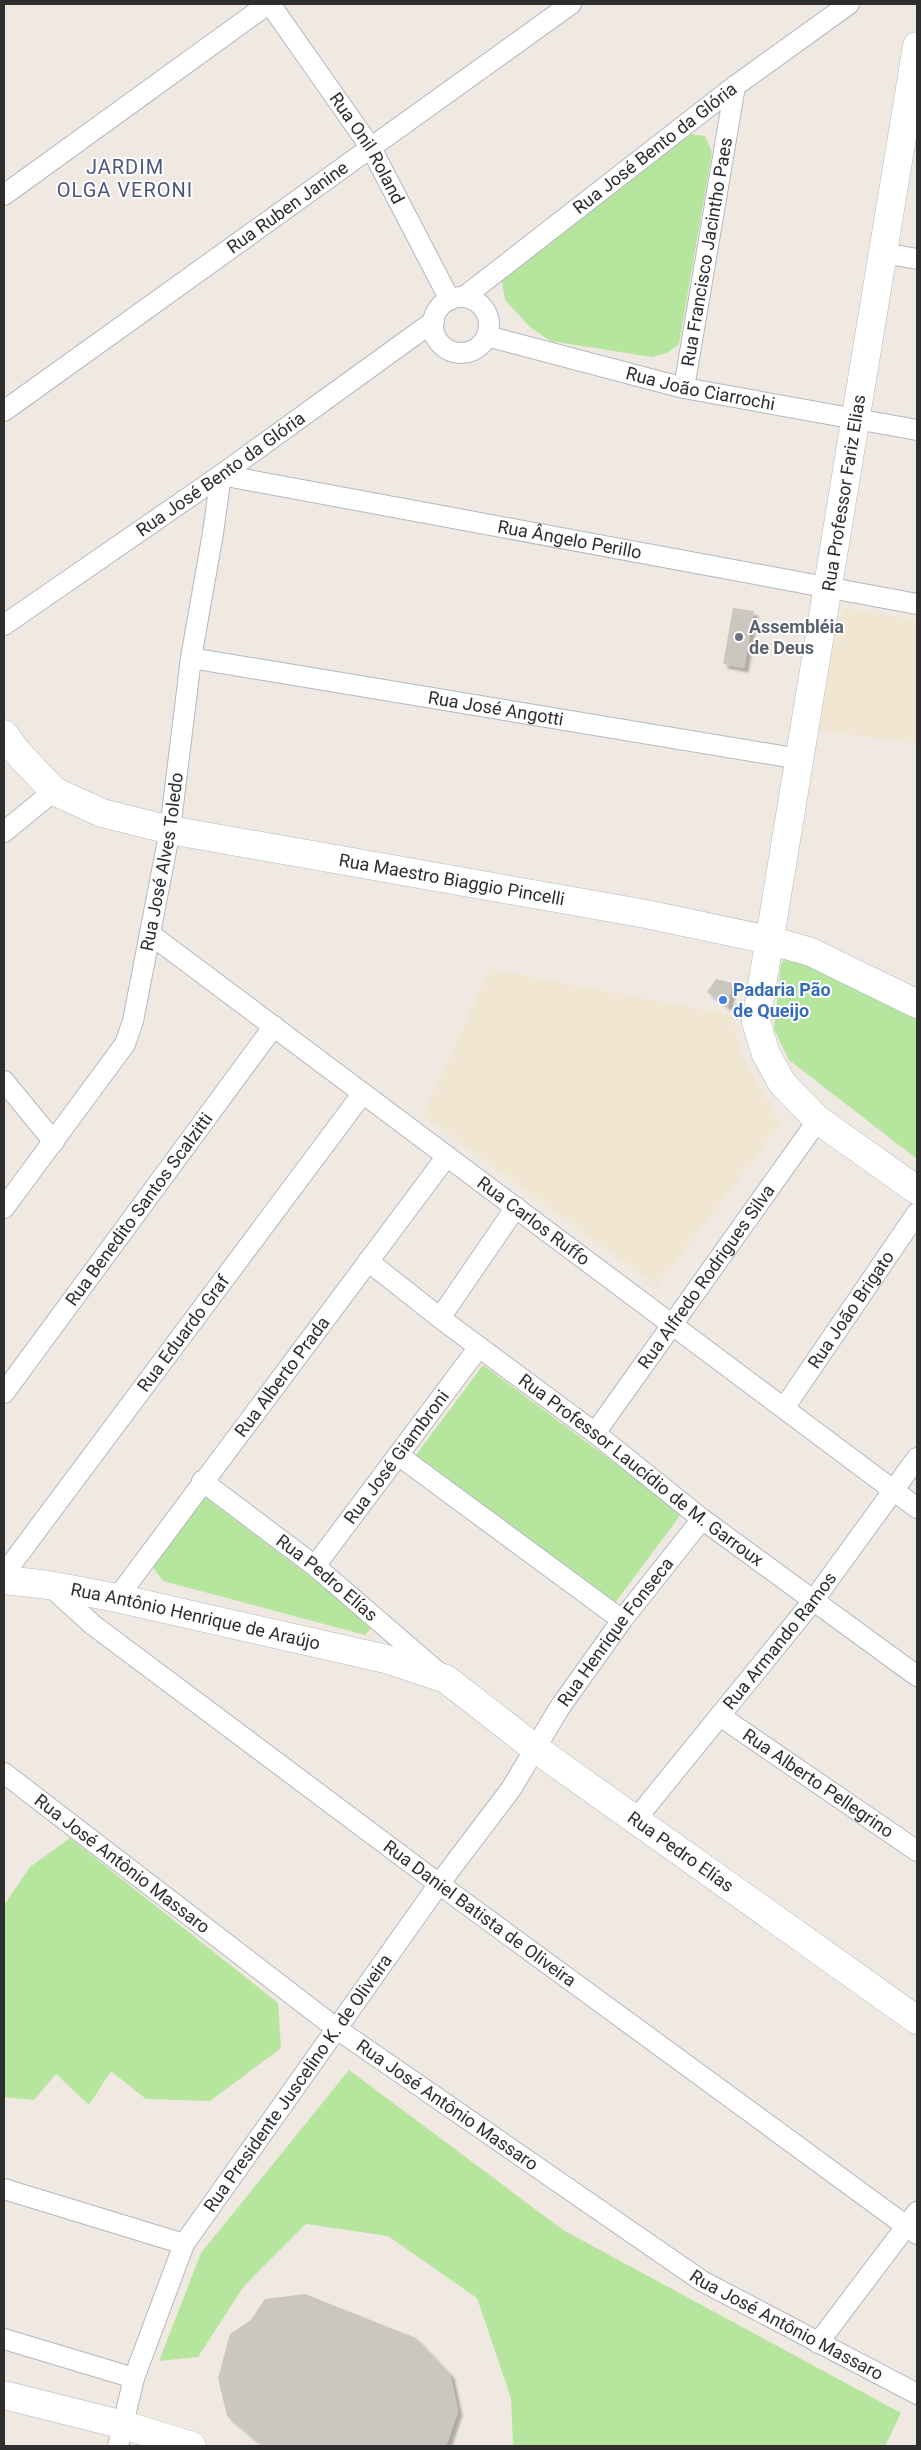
<svg xmlns="http://www.w3.org/2000/svg" width="921" height="2450" viewBox="0 0 921 2450" font-family="Roboto,sans-serif">
<defs>
<filter id="shadow"><feDropShadow dx="4.5" dy="4.5" stdDeviation="1" flood-color="#0004"/></filter>
</defs>
<rect width="100%" height="100%" fill="#efe9e1"/>
<g fill="#f0e6d1">
<path d="M847,609L917,620V744L812,729L837,619Z"/>
<path d="M490,969L732,1015L740,1051L780,1125L657,1286L423,1115Z"/>
</g>
<g fill="#b6e59e">
<path d="M691,134L705,136L712,152L679,344L667,353L652,357L550,341L529,326L505,300L502,281L513,262Z"/>
<path d="M787,954L917,1014V1159L789,1060L774,1029L781,964Z"/>
<path d="M483,1365L682,1513L609,1611L410,1463Z"/>
<path d="M205,1497L374,1625L365,1635L163,1581L152,1566Z"/>
<path d="M70,1838L278,2003L281,2048L210,2101L146,2099L111,2071L89,2105L56,2074L34,2100L4,2097V1905L30,1867Z"/>
<path d="M349,2070L563,2230L901,2413L885,2446H513L511,2398L477,2298L388,2236L306,2224L244,2286L198,2357L159,2361L201,2253Z"/>
</g>
<g fill="#cbc7bf" filter="url(#shadow)">
<path d="M733,608L754,611L744,668L723,664Z"/>
<path d="M716,979L732,983L728,1007L707,992Z"/>
<path d="M305,2294L416,2338L450,2374L458,2411L446,2446H263L227,2416L218,2378L230,2334L251,2320L265,2299Z"/>
</g>
<g fill="none" stroke-linecap="round" stroke-linejoin="round">
<g stroke="#b4b7c1" stroke-width="22">
<g id="street">
<path id="s1" d="M270,4L371,148L450,300"/>
<path d="M4,195L268,4"/>
<path d="M884,253L917,259"/>
<path id="s2" d="M464,297L735,86L849,4"/>
<circle cx="461" cy="325" r="28"/>
<path id="s3" d="M487,336L684,388L917,430"/>
<path id="s4" d="M684,388L735,86"/>
<path id="s5" d="M4,411L571,4"/>
<path id="s6" d="M4,625L221,475L434,321"/>
<path id="s7" d="M191,658L800,759"/>
<path d="M4,832L54,791"/>
<path id="s8" d="M150,934L917,1508"/>
<path d="M4,1081L54,1142"/>
<path id="s9" d="M4,1208L125,1044L133,1021L170,830L191,658L213,533L221,475L917,604"/>
<path id="s10" d="M368,1261L440,1318L595,1433L702,1519L917,1676"/>
<path d="M440,1318L516,1207"/>
<path id="s11" d="M4,1393L274,1026"/>
<path id="s12" d="M784,1408L917,1213"/>
<path id="s13" d="M595,1433L818,1120"/>
<path d="M398,1455L622,1620"/>
<path id="s14" d="M202,1481L315,1566L439,1673"/>
<path id="s15" d="M315,1566L479,1347"/>
<path id="s16" d="M4,1574L363,1093"/>
<path id="s17" d="M49,1585L93,1625L439,1884L917,2234"/>
<path id="s18" d="M117,1598L447,1156"/>
<path id="s19" d="M720,1716L917,1851"/>
<path id="s20" d="M4,1773L337,2029L702,2281L917,2394"/>
<path id="s21" d="M636,1819L813,1601L917,1458"/>
<path d="M4,2189L184,2244"/>
<path d="M4,2339L134,2378"/>
<path d="M818,2343L917,2212"/>
<path id="s22" d="M118,2446L134,2378L184,2244L439,1884L511,1789L560,1707L622,1620L702,1519"/>
</g>
</g>
<g stroke="#b4b7c1" stroke-width="29">
<g id="secondary">
<path d="M917,46L756,1022L766,1054L782,1083L818,1120L917,1190"/>
<path id="s23" d="M4,734L18,753L54,791L102,813L170,830L646,914L769,940L811,952L917,1004"/>
<path id="s24" d="M4,1580L49,1585L117,1598L386,1659L446,1679L536,1749L917,2020"/>
<path d="M4,2395L124,2425L192,2446"/>
</g>
</g>
<use href="#street" stroke="#fff" stroke-width="20"/>
<use href="#secondary" stroke="#fff" stroke-width="28"/>
</g>
<circle fill="#6b7280" stroke="#fff" stroke-width="2" cx="739" cy="637" r="5"/>
<circle fill="#3f7fe0" stroke="#fff" stroke-width="2" cx="723" cy="1000" r="5"/>
<g text-anchor="middle" stroke-width="4" stroke-linejoin="round" paint-order="stroke">
<g font-size="18" fill="#2e2e2e" stroke="#fff">
<text dy="6" stroke="none"><textPath href="#s1" startOffset="174">Rua Onil Roland</textPath></text>
<text dy="6" stroke="none"><textPath href="#s2" startOffset="242">Rua José Bento da Glória</textPath></text>
<text dy="6" stroke="none"><textPath href="#s5" startOffset="349">Rua Ruben Janine</textPath></text>
<text dy="6" stroke="none"><textPath href="#s4" startOffset="138">Rua Francisco Jacintho Paes</textPath></text>
<text dy="6" stroke="none"><textPath href="#s3" startOffset="220">Rua João Ciarrochi</textPath></text>
<text dy="6" stroke="none"><textPath href="#s6" startOffset="264">Rua José Bento da Glória</textPath></text>
<text transform="translate(844 493) rotate(-81)" y="6">Rua Professor Fariz Elias</text>
<text dy="6" stroke="none"><textPath href="#s9" startOffset="1136">Rua Ângelo Perillo</textPath></text>
<text dy="6" stroke="none"><textPath href="#s7" startOffset="309">Rua José Angotti</textPath></text>
<text dy="6" stroke="none"><textPath href="#s9" startOffset="390">Rua José Alves Toledo</textPath></text>
<text dy="6" stroke="none"><textPath href="#s23" startOffset="485">Rua Maestro Biaggio Pincelli</textPath></text>
<text dy="6" stroke="none"><textPath href="#s11" startOffset="228">Rua Benedito Santos Scalzitti</textPath></text>
<text dy="6" stroke="none"><textPath href="#s8" startOffset="479">Rua Carlos Ruffo</textPath></text>
<text dy="6" stroke="none"><textPath href="#s13" startOffset="192">Rua Alfredo Rodrigues Silva</textPath></text>
<text dy="6" stroke="none"><textPath href="#s12" startOffset="119">Rua João Brigato</textPath></text>
<text dy="6" stroke="none"><textPath href="#s16" startOffset="300">Rua Eduardo Graf</textPath></text>
<text dy="6" stroke="none"><textPath href="#s18" startOffset="276">Rua Alberto Prada</textPath></text>
<text dy="6" stroke="none"><textPath href="#s15" startOffset="136">Rua José Giambroni</textPath></text>
<text dy="6" stroke="none"><textPath href="#s10" startOffset="344">Rua Professor Laucídio de M. Garroux</textPath></text>
<text dy="6" stroke="none"><textPath href="#s14" startOffset="158">Rua Pedro Elías</textPath></text>
<text dy="6" stroke="none"><textPath href="#s24" startOffset="195">Rua Antônio Henrique de Araújo</textPath></text>
<text dy="6" stroke="none"><textPath href="#s22" startOffset="962">Rua Henrique Fonseca</textPath></text>
<text dy="6" stroke="none"><textPath href="#s21" startOffset="229">Rua Armando Ramos</textPath></text>
<text dy="6" stroke="none"><textPath href="#s19" startOffset="119">Rua Alberto Pellegrino</textPath></text>
<text dy="6" stroke="none"><textPath href="#s24" startOffset="745">Rua Pedro Elías</textPath></text>
<text dy="6" stroke="none"><textPath href="#s20" startOffset="149">Rua José Antônio Massaro</textPath></text>
<text dy="6" stroke="none"><textPath href="#s17" startOffset="542">Rua Daniel Batista de Oliveira</textPath></text>
<text dy="6" stroke="none"><textPath href="#s22" startOffset="410">Rua Presidente Juscelino K. de Oliveira</textPath></text>
<text dy="6" stroke="none"><textPath href="#s20" startOffset="554">Rua José Antônio Massaro</textPath></text>
<text dy="6" stroke="none"><textPath href="#s20" startOffset="959">Rua José Antônio Massaro</textPath></text>
</g>
<g font-size="18" font-weight="bold" fill="#5b616d" stroke="#fff" text-anchor="start">
<text x="749" y="633">Assembléia<tspan x="749" dy="21">de Deus</tspan></text>
</g>
<g font-size="18" font-weight="bold" fill="#366cbe" stroke="#fff" text-anchor="start">
<text x="733" y="996">Padaria Pão<tspan x="733" dy="21">de Queijo</tspan></text>
</g>
<g font-size="20" letter-spacing="1" fill="#4d5680" stroke="#fff">
<text x="125" y="174">JARDIM<tspan x="125" dy="23">OLGA VERONI</tspan></text>
</g>
</g>
<rect width="921" height="2450" fill="none" stroke="#2e2e2e" stroke-width="10"/>
</svg>
